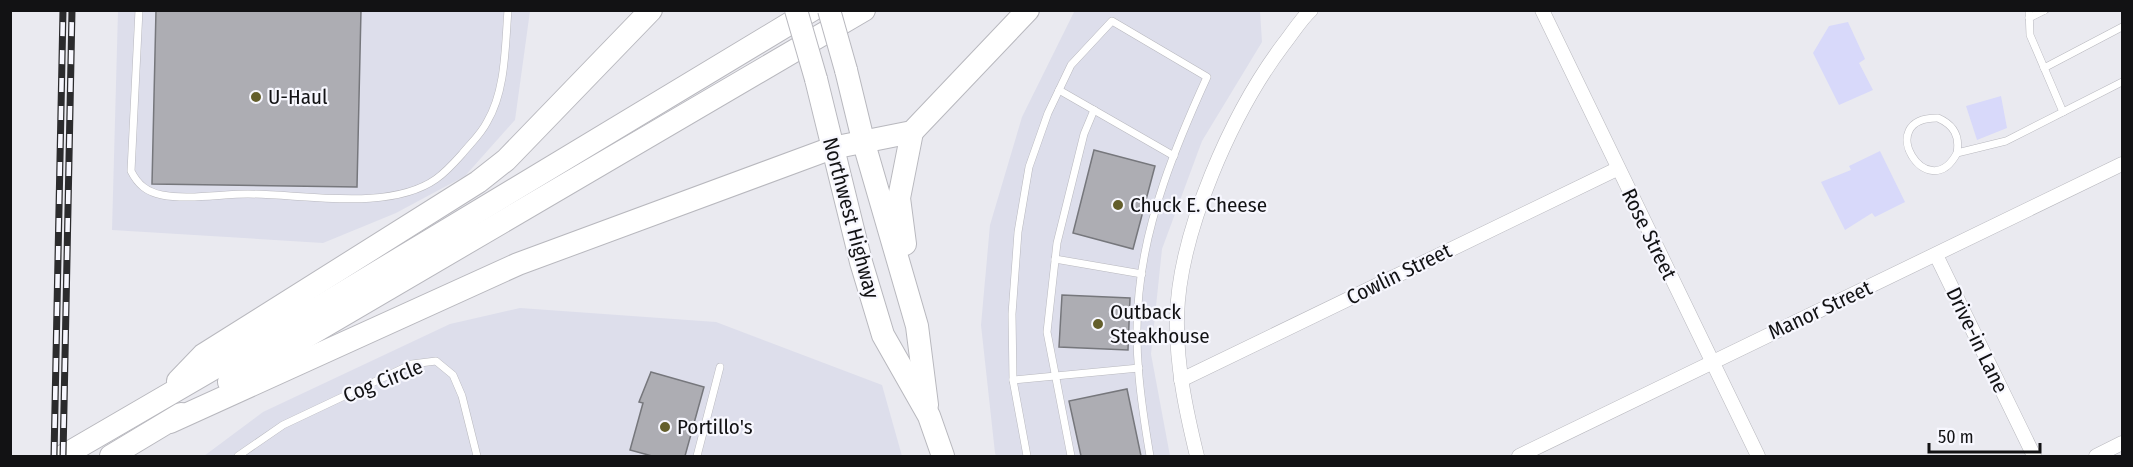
<svg xmlns="http://www.w3.org/2000/svg" width="2133" height="467" viewBox="0 0 2133 467" font-family="'Fira Sans Condensed',sans-serif">
<rect width="100%" height="100%" fill="#eaeaf0"/>
<g fill="#dddeeb">
<path d="M1075,10L1260,11L1262,42L1202,141L1162,249L1151,354L1170,456H996L995,453L981,325L990,225L1022,117Z"/>
<path d="M118,11H530L515,120L465,176L396,213L323,243L112,230Z"/>
<path d="M520,308L716,322L882,385L902,456H204L263,412L450,324Z"/>
</g>
<g fill="#d8d9fa">
<path d="M1848,22L1865,59L1859,63L1873,90L1839,105L1813,53L1829,26Z"/>
<path d="M2001,96L2007,128L1977,140L1966,106Z"/>
<path d="M1880,151L1905,202L1875,217L1872,213L1845,230L1821,182L1851,170L1849,166Z"/>
</g>
<g fill="#adadb3" stroke="#76777c" stroke-width="1.5">
<path d="M156,10H361L357,187L152,184Z"/>
<path d="M1094,150L1155,166L1133,249L1073,233Z"/>
<path d="M1062,295L1130,298L1128,350L1059,347Z"/>
<path d="M651,372L704,387L685,456H652L630,450L643,403L639,402Z"/>
<path d="M1127,389L1141,456H1081L1069,401Z"/>
</g>
<g fill="none" stroke-linecap="round" stroke-linejoin="round">
<g stroke="#b8b8be" stroke-width="8">
<g id="service">
<path d="M139,10L131,171C138,185 147,192 162,195C187,200 222,194 248,194C303,194 389,212 436,179C446,172 454,163 462,154C471,143 481,134 487,122C506,90 505,46 508,10"/>
<path d="M2029,10L2030,35L2063,112"/>
<path d="M2029,18L2045,10"/>
<path d="M2044,68L2122,27"/>
<path d="M1059,90L1174,156"/>
<path d="M1957,153C1960,136 1954,125 1938,118C1872,117 1928,208 1957,153L2006,141L2122,82"/>
<path d="M1055,259L1142,274"/>
<path d="M1013,380L1139,368"/>
<path d="M238,456L283,425L412,364L436,361L453,375L462,396L477,456"/>
<path d="M697,456L720,367"/>
<path d="M1027,456L1013,380L1012,314L1018,232L1029,167L1048,113L1071,65L1112,21L1207,77C1176,145 1146,218 1139,293C1133,347 1141,403 1150,456"/>
<path d="M1071,456L1047,332L1057,243L1084,134L1094,110"/>
</g>
</g>
<g stroke="#b8b8be" stroke-width="15">
<g id="minor">
<path d="M1542,10L1758,456"/>
<path d="M1936,255L2034,456"/>
<path d="M1181,380L1617,169"/>
<path d="M1197,456C1186,411 1176,364 1177,317C1179,232 1232,113 1283,45C1292,34 1300,20 1311,10"/>
<path d="M1519,456L2122,164"/>
<path d="M2096,456L2122,443"/>
</g>
</g>
<g stroke="#b8b8be" stroke-width="24">
<g id="primary">
<path d="M846,70L863,140L917,326L927,405"/>
<path d="M816,79L861,262L883,335L929,416L943,456"/>
<path d="M905,244L899,198L912,132"/>
<path d="M178,381L203,355L478,182L506,160L651,10"/>
<path d="M229,382L864,10"/>
<path d="M170,422L518,264L832,148L912,132L1028,10"/>
<path d="M63,456L321,306L812,10"/>
<path d="M111,456L181,414"/>
</g>
</g>
<use href="#service" stroke="#fff" stroke-width="7"/>
<use href="#minor" stroke="#fff" stroke-width="14"/>
<use href="#primary" stroke="#fff" stroke-width="22"/>
<g stroke="#2b2b2d" stroke-width="7">
<g id="rail">
<path d="M54,456L63,10"/>
<path d="M63,456L72,10"/>
</g>
</g>
<use href="#rail" stroke="#f7f7fe" stroke-width="4.5" stroke-dasharray="14" stroke-linecap="butt"/>
<g stroke="#b8b8be" stroke-width="24" stroke-linecap="butt">
<g id="primary-bridge">
<path d="M796,10L816,79"/>
<path d="M829,10L846,70"/>
</g>
</g>
<use href="#primary-bridge" stroke="#fff" stroke-width="22"/>
</g>
<g fill="#635e2b" stroke="#f7f7fe" stroke-width="2">
<circle cx="256" cy="97" r="6"/>
<circle cx="1118" cy="205" r="6"/>
<circle cx="1098" cy="324" r="6"/>
<circle cx="665" cy="427" r="6"/>
</g>
<g text-anchor="middle" stroke-width="4.5" stroke-linejoin="round" paint-order="stroke">
<g font-size="21" fill="#121214" stroke="#f7f7fe" text-anchor="start">
<text x="268" y="104">U-Haul</text>
<text x="1130" y="212">Chuck E. Cheese</text>
<text x="1110" y="319">Outback<tspan x="1110" dy="24">Steakhouse</tspan></text>
<text x="677" y="434">Portillo's</text>
</g>
<g font-size="21" fill="#121214" stroke="#f7f7fe">
<text transform="translate(851 218) rotate(75)" y="7">Northwest Highway</text>
<text transform="translate(1649 234) rotate(64)" y="7">Rose Street</text>
<text transform="translate(1399 274) rotate(-26)" y="7">Cowlin Street</text>
<text transform="translate(1820 310) rotate(-25)" y="7">Manor Street</text>
<text transform="translate(1977 340) rotate(64)" y="7">Drive-in Lane</text>
<text transform="translate(383 381) rotate(-22)" y="7">Cog Circle</text>
</g>
</g>
<rect width="2133" height="467" fill="none" stroke="#121214" stroke-width="24"/>
<path d="M1929 443v9h111v-9" fill="none" stroke="#121214" stroke-width="3"/>
<text x="1938" y="443" font-size="18" fill="#121214" stroke="#f7f7fe" stroke-width="4.5" paint-order="stroke">50 m</text>
</svg>
